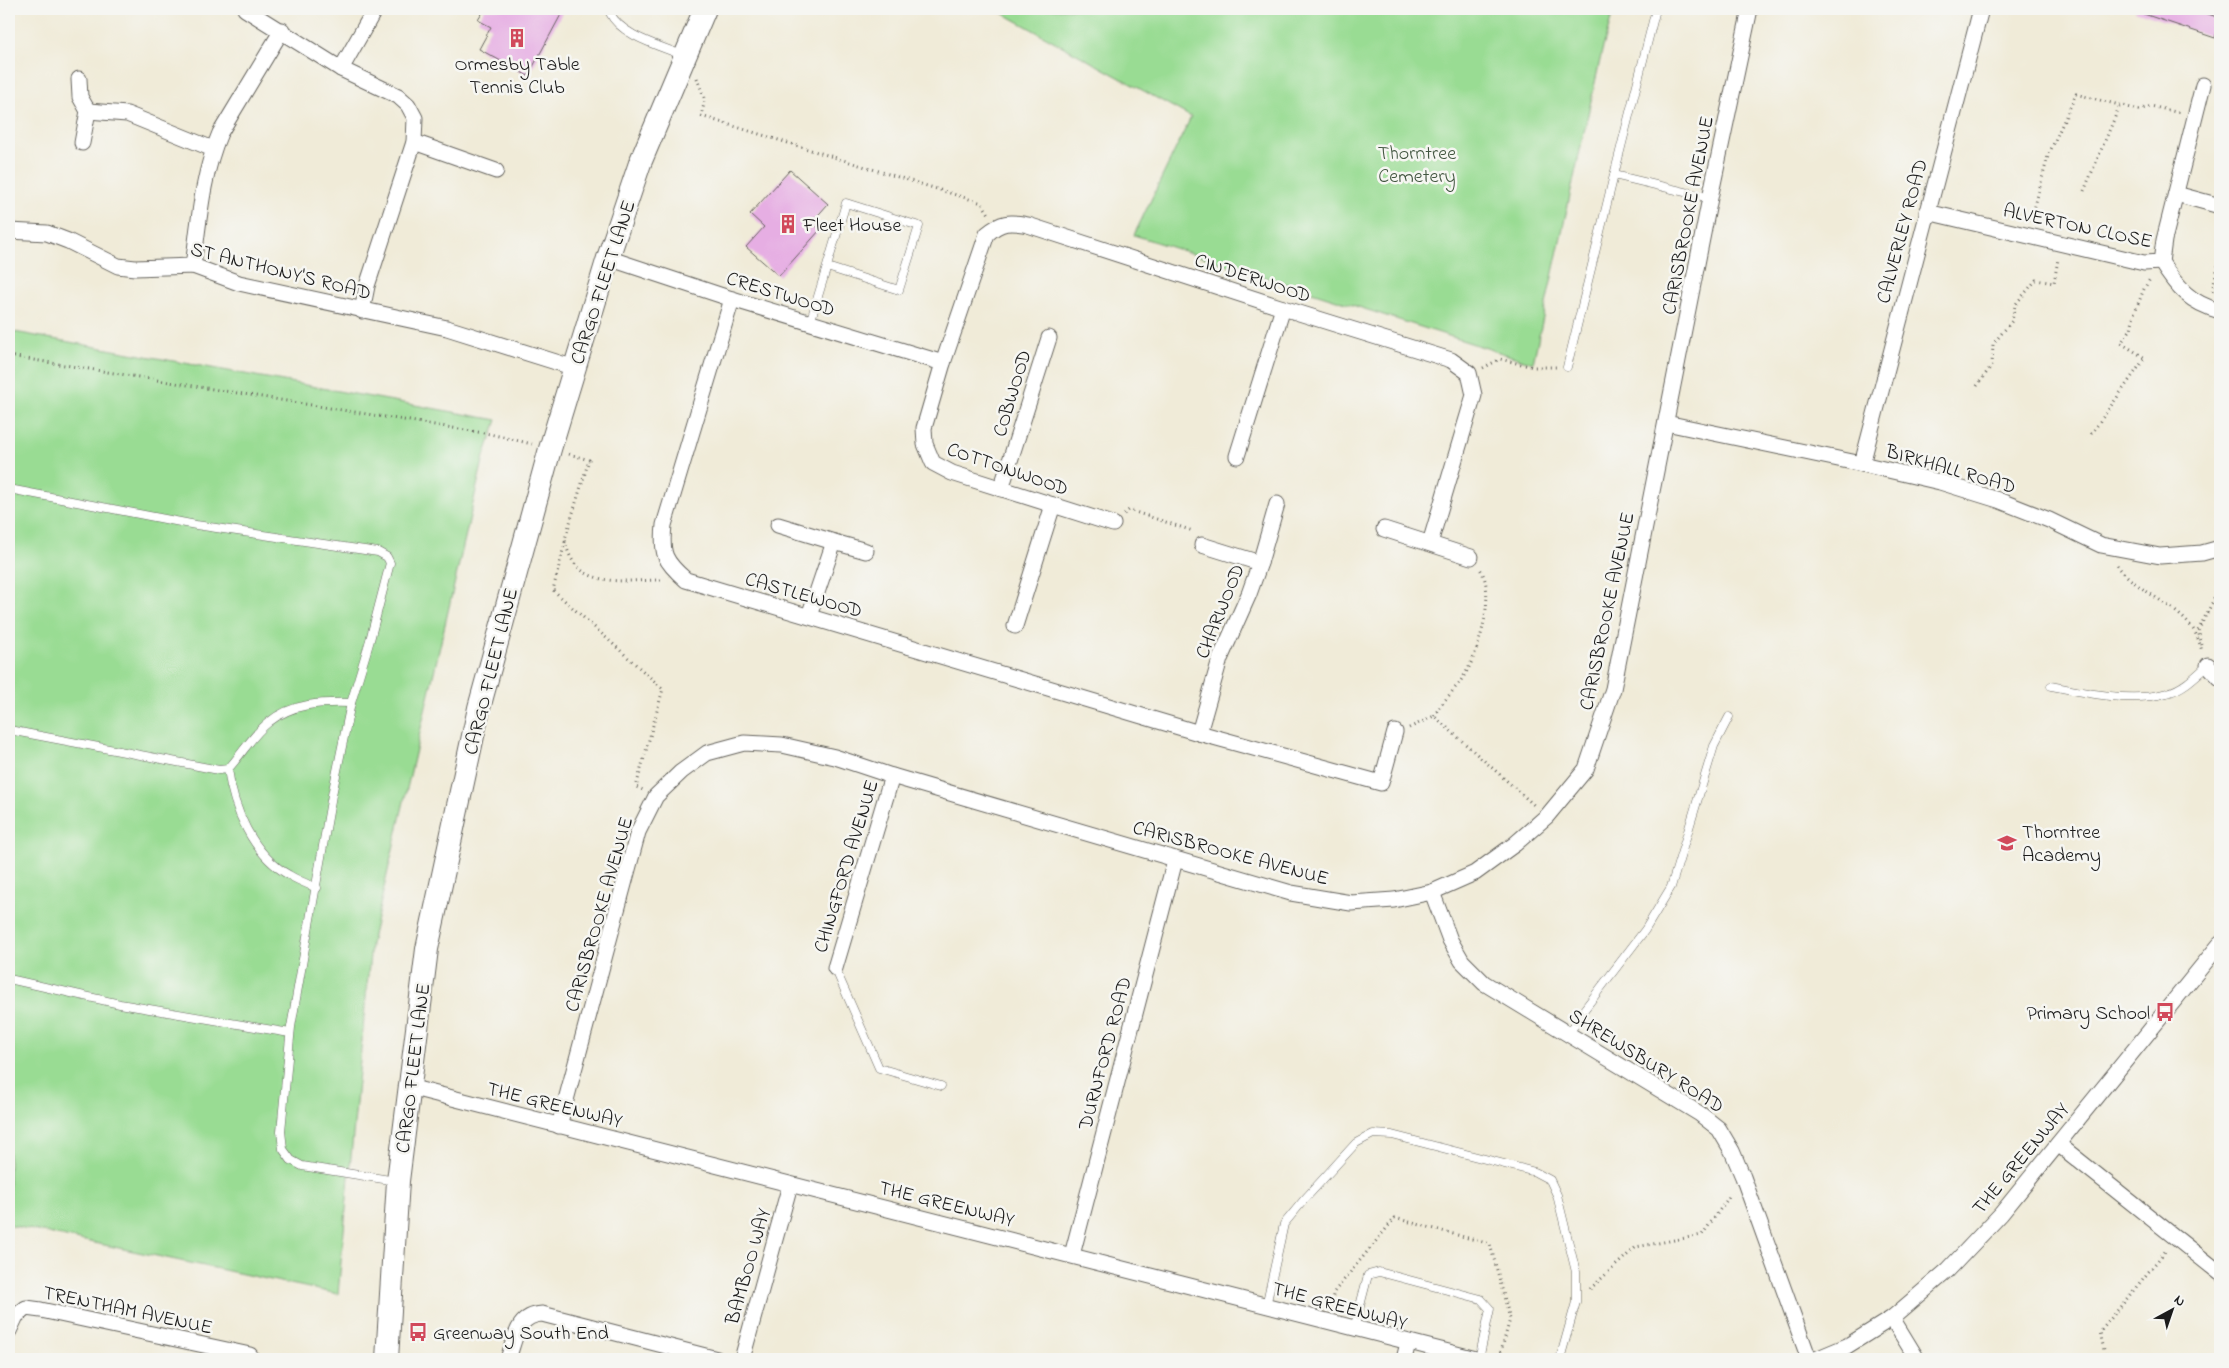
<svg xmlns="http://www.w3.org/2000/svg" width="2229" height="1368" viewBox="0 0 2229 1368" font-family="'Indie Flower',sans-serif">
<rect width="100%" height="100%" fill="#f6f6f2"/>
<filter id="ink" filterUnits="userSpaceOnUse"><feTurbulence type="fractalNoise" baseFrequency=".02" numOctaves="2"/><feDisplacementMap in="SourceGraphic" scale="10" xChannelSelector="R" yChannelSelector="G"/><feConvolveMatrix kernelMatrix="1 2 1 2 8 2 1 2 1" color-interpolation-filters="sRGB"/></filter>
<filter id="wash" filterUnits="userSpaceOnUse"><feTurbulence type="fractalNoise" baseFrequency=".0096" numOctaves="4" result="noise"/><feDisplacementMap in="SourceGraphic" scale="20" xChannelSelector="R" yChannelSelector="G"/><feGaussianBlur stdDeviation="1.12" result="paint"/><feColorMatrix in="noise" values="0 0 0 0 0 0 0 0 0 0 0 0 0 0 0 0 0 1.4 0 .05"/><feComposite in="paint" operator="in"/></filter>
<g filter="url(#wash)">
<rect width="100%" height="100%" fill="#f0ebd8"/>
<g fill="#99dc93" stroke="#5a7c58">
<path d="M995,9H1614L1602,51L1533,363L1134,235L1191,117Z"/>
<path d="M9,331L497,420L484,456L371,944L338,1294L9,1225Z"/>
</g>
<g id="blocks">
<g fill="#e6aee3">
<path d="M485,9H564L528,76L479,49L491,27L478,20Z"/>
<path d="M2136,9H2193L2220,18V22L2215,38L2135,11Z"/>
<path d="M790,170L828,204L812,222L820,230L779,276L746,247L764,227L750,214Z"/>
</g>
</g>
</g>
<g filter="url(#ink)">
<use href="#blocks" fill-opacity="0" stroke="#66645e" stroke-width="1"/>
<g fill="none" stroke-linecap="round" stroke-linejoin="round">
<g stroke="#66645e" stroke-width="9">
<g id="service">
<path d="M1656,9L1614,175L1710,198"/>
<path d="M610,13C621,36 661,46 684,56"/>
<path d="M810,323L846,203L919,226L899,290L827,267"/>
<path d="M1567,367L1614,175"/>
<path d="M9,489L196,525L378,552L387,557L390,563L370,640L351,703L332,795L291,1027L281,1131L283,1149L291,1160L302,1166L396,1181"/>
<path d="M2051,686C2085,693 2133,703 2167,693C2183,689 2196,676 2208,665"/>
<path d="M9,730L219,770L228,769C242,754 253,734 269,722C292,703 323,702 351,703"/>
<path d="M228,769C233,808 252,854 289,875C297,880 307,884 317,888"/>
<path d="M835,968L879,1068L941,1086"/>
<path d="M9,979L120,1004L290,1033"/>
<path d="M1569,1034L1583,1011L1645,930L1671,887L1714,746L1729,717"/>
<path d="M1266,1306L1284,1224L1303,1201L1356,1143L1373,1134L1392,1135L1535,1172L1550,1180L1557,1195L1576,1272V1302L1560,1359"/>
<path d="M1354,1329L1368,1275L1379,1272L1481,1299L1490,1309L1479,1359"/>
</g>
</g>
<g stroke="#66645e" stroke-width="17">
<g id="minor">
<path d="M245,9L341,69L398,96L408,105L415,118L414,142L367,286L362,311"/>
<path d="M341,69L375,9"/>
<path d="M79,79L80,97L88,111L82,143"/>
<path d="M88,111L127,114L213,149"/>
<path d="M414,142L496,171"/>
<path d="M2176,194L2220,206"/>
<path d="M1927,212L2144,263L2161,262L2164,240L2203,85"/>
<path d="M9,231L47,233L68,241L118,266L135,268L193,266L239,283L447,328L575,368"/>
<path d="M608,258L732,299L943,363"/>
<path d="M2161,262C2177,288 2190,303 2220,311"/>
<path d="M193,266C199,222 202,175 220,133L282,30"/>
<path d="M732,299L664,525C661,554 664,561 686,580L1199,733L1381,783L1395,732"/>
<path d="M1666,423L1862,464L1940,482L1998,500L2049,520L2101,545L2160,556L2202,553L2220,548"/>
<path d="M1237,456L1283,308"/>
<path d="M1862,464L1981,9"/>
<path d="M1001,489L1049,338"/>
<path d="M1113,524L952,473L933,463L925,444L924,428L943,363L987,234C1001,222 1009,221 1028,225L1283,308L1451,360L1469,373L1474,395L1430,543"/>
<path d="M778,525L834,542L809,616"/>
<path d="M1384,529L1471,557"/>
<path d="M834,542L866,551"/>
<path d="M1260,563L1277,504"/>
<path d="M1015,626L1053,505"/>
<path d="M2208,665L2220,678"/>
<path d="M1199,733L1220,659L1249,594L1260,563L1202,545"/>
<path d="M1432,892L1450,940L1462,961L1484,983L1700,1114L1719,1129L1732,1151L1743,1177L1809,1359"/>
<path d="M835,968L892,776"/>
<path d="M409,1087L1476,1359"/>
<path d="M559,1126L638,832L656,796L681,772L707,753L744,743L782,745L835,757L892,776L1291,893L1351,903L1394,900L1432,892L1475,873L1515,844L1547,816L1586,769L1613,689L1710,198L1750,9"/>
<path d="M2058,1144L2220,1273"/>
<path d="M1072,1255L1175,860"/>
<path d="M1892,1318L1917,1359"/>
<path d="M9,1331L16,1316L26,1308L41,1310L250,1355"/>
<path d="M508,1359C515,1339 517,1315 542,1314L717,1359"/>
<path d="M742,1359L790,1185"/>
<path d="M1404,1359L1408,1343"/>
<path d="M1816,1359L1847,1346L1892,1318L1948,1270L2001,1214L2220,944"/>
</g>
</g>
<g stroke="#66645e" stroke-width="24">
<path id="primary" d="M387,1359L398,1181L427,949L479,708L550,449L608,258L640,163L705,9"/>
</g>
<g stroke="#66645e" stroke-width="3" stroke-dasharray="1 4" stroke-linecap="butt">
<path d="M697,78L705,100L701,116L982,203L989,214"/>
<path d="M2084,191L2120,105"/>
<path d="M2031,221L2048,156L2076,94L2139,110L2151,106L2180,113"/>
<path d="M2212,291L2220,257"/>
<path d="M9,356L490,434L532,444"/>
<path d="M1483,368L1500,359L1533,367H1556"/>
<path d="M1977,386L1992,365L1993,344L2012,321L2015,305L2036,280L2054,283L2058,259"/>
<path d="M2091,434L2145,358L2121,343L2131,329L2134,314L2144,289L2150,279"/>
<path d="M569,454L589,460L565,539C573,591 624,580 663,580"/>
<path d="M1124,514L1129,510L1193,531"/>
<path d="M565,542L553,590L663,689L636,787L643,790"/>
<path d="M2117,565C2137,592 2173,602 2193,629C2197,635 2200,644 2202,651"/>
<path d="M2202,645L2198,631L2220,587"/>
<path d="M1434,716C1444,699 1459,686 1468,669C1480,647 1496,591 1480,569"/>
<path d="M1409,728L1434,716L1535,806"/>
<path d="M1590,1289L1636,1247L1702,1235L1731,1194"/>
<path d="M1330,1306L1334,1292L1395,1218L1490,1244L1510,1319L1499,1359"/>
<path d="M2106,1359L2100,1332L2167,1249"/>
</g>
<use href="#service" stroke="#fff" stroke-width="8"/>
<use href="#minor" stroke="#fff" stroke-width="15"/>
<use href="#primary" stroke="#fff" stroke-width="22"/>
</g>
</g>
<defs>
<g id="building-bare" transform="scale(1.5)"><path d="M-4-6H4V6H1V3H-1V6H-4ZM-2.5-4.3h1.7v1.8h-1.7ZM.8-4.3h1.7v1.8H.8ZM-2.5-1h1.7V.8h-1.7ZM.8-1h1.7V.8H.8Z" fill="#d1495b" stroke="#f6f6f2" stroke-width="2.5" paint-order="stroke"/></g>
<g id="school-bare" transform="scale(1.5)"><path d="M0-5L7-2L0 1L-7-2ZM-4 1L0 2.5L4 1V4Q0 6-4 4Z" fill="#d1495b" stroke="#f6f6f2" stroke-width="2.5" paint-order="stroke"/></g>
<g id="bus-bare" transform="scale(1.5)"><path d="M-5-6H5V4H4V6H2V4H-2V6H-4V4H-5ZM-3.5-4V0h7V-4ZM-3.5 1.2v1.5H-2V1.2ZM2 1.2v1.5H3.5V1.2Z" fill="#d1495b" stroke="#f6f6f2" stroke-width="2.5" paint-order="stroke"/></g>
</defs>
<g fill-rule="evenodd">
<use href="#building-bare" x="517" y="38"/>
<use href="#building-bare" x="788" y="224"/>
<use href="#school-bare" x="2007" y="843"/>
<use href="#bus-bare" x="2165" y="1012"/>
<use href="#bus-bare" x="418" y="1332"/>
</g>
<g text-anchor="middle" stroke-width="5" stroke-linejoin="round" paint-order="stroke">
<g font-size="20" fill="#1c1c1c" stroke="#f6f6f2" text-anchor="start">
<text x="517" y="70" text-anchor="middle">Ormesby Table<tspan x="517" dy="23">Tennis Club</tspan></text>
<text x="803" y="231">Fleet House</text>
<text x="2022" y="838">Thorntree<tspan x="2022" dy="23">Academy</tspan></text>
<text x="2150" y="1019" text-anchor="end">Primary School</text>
<text x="433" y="1339">Greenway South End</text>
</g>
<g font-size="20" fill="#425640" stroke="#f6f6f2">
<text x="1417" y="159">Thorntree<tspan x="1417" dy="23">Cemetery</tspan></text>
</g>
<g font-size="20" fill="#1c1c1c" stroke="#f6f6f2">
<text transform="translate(1687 215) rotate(-79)" y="7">CARISBROOKE AVENUE</text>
<text transform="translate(2078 225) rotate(12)" y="7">ALVERTON CLOSE</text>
<text transform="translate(1901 231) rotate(-75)" y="7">CALVERLEY ROAD</text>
<text transform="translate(281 270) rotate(14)" y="7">ST ANTHONY'S ROAD</text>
<text transform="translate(1253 277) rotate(18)" y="7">CINDERWOOD</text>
<text transform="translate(602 282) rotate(-72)" y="7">CARGO FLEET LANE</text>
<text transform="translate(781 293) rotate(17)" y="7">CRESTWOOD</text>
<text transform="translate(1011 393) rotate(-73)" y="7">COBWOOD</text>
<text transform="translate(1008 468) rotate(19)" y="7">COTTONWOOD</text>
<text transform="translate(1951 468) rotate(16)" y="7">BIRKHALL ROAD</text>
<text transform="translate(804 594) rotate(16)" y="7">CASTLEWOOD</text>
<text transform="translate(1219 611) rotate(-68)" y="7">CHARWOOD</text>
<text transform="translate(1606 611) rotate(-78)" y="7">CARISBROOKE AVENUE</text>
<text transform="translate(490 671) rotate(-76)" y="7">CARGO FLEET LANE</text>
<text transform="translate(1231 852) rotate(15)" y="7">CARISBROOKE AVENUE</text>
<text transform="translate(845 866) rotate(-73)" y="7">CHINGFORD AVENUE</text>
<text transform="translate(598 914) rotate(-74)" y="7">CARISBROOKE AVENUE</text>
<text transform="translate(1104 1053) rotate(-75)" y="7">DURNFORD ROAD</text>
<text transform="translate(1647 1060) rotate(32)" y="7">SHREWSBURY ROAD</text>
<text transform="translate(412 1068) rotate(-83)" y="7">CARGO FLEET LANE</text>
<text transform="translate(555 1104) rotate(14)" y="7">THE GREENWAY</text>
<text transform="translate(2020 1158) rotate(-50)" y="7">THE GREENWAY</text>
<text transform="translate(947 1203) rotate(14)" y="7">THE GREENWAY</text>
<text transform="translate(747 1266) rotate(-74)" y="7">BAMBOO WAY</text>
<text transform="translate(1340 1305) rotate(15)" y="7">THE GREENWAY</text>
<text transform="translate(128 1309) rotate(12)" y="7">TRENTHAM AVENUE</text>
</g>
</g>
<rect width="2229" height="1368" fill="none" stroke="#f6f6f2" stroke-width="30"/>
<g transform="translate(2172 1310) rotate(40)" stroke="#f6f6f2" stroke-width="4" paint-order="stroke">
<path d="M0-4L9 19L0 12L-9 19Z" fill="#1c1c1c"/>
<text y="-8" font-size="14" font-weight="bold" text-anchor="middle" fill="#1c1c1c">N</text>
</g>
</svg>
